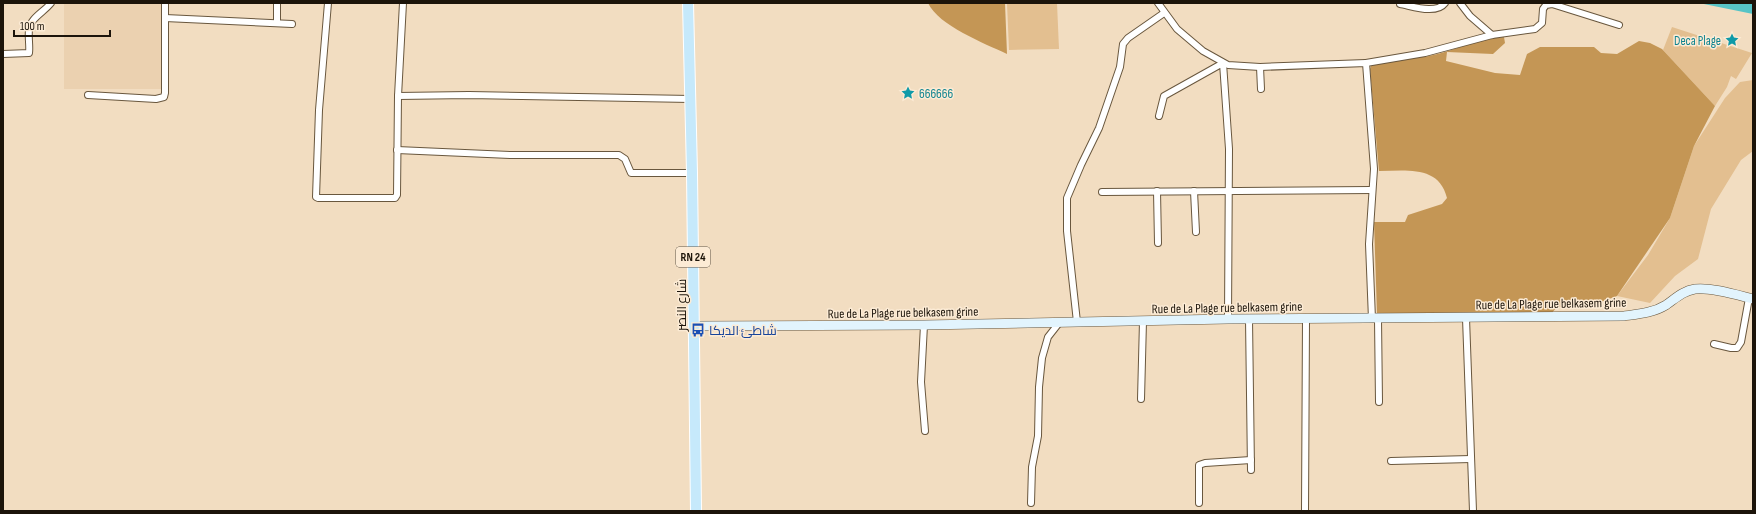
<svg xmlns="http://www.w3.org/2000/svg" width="1756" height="514" viewBox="0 0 1756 514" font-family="'Sofia Sans Condensed',Cairo,sans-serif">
<rect width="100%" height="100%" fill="#f2ddc1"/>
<rect fill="#ebd1b0" x="64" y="3" width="97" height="86"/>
<g fill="#e3bf90">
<path d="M1007,3H1057L1059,49L1009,50Z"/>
<path d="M1672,27L1752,53L1736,79L1731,76L1727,87L1715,106L1663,50Z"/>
<path d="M1753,80V151L1741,160L1711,209L1698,259L1675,276L1650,303L1617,296L1648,255L1670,218L1694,146L1725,98L1740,82Z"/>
</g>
<g fill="#c49655">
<path d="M928,3H1005L1007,54C984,43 939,26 928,3Z"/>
<path d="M1504,37L1505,43L1493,54L1447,52L1446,61L1495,73L1520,75L1527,54L1540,47H1594L1601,53L1617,54L1639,41L1650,43L1662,49L1715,106L1694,146L1670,218L1617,296L1587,307H1557L1550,315L1377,314L1374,222H1405L1408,215L1442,204L1447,198C1439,165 1406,171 1379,171L1370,69L1371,66C1389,58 1410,59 1429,56C1455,51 1478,38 1504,37Z"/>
</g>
<path fill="#57c4c6" d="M1699,3H1753V14Z"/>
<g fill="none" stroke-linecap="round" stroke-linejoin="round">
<g stroke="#69573e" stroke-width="8">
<g id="street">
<path d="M328,3L319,110L316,197L318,198H395L397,195L398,96L403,3"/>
<path d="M1158,3L1177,29L1203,51L1228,65L1260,67L1366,63L1374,169L1369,244L1372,319"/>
<path d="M1460,3L1470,16L1492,35"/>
<path d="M1400,4C1412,6 1436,15 1445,3"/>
<path d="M165,18L292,24"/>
<path d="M277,23V3"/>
<path d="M3,54L29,53C30,46 28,38 29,30C30,18 44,12 51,3"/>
<path d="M1366,63L1425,53L1492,35L1535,29L1542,23L1543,9L1546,5L1552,4L1619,25"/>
<path d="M1260,67L1261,89"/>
<path d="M88,95L156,99L164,97L165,93V3"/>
<path d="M398,96L469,95L691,99"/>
<path d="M1159,116L1164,96L1223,63L1229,149L1228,319"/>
<path d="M397,150L510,155H619L625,159L631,173H692"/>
<path d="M1157,191L1158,243"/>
<path d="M1194,191L1196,232"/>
<path d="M1102,192L1372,190"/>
<path d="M1466,318L1473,511"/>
<path d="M1249,319L1251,470"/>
<path d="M1378,319L1379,402"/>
<path d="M1077,322L1067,231V198L1081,165L1099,128L1120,67L1123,44L1128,38L1164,13"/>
<path d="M924,325L921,382L925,431"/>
<path d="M1714,344L1731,348H1737L1741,342L1749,298"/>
<path d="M1141,399L1143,321"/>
<path d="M1391,461L1471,459"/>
<path d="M1031,503L1032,467L1038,436L1039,387L1042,358L1048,337L1059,323"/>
<path d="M1199,503V465L1205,463L1251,460"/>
<path d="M1305,511L1306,319"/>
</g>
</g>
<g stroke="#69573e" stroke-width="10">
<path id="secondary" d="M694,326L924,325L1228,319L1624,316C1639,314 1653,313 1666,305C1676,298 1683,291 1695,289C1711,287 1737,295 1753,299"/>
</g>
<g stroke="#fff" stroke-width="12">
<path id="primary" d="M688,3L692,173L696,511"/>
</g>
<use href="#street" stroke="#fff" stroke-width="6"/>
<use href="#secondary" stroke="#e2f4fd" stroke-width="9"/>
<use href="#primary" stroke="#c6e9fb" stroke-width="10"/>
</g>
<defs>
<g id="sight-bare" transform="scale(1.08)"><path d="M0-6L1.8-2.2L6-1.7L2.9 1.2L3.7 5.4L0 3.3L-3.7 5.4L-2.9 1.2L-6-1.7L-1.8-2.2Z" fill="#0f9aa8" stroke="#fcebd5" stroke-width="2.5" paint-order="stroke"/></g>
<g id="bus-bare" transform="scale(1.08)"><path d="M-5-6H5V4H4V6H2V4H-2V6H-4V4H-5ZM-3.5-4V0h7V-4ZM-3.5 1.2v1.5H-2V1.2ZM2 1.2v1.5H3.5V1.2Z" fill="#1a4fb4" stroke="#fcebd5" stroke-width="2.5" paint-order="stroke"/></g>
</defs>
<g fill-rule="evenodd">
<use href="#sight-bare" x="1732" y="40"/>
<use href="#sight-bare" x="908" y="93"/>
<use href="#bus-bare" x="698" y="330"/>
</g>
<g text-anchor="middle" stroke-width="3" stroke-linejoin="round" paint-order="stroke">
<rect fill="#fcebd5" stroke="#5f5447" stroke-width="1" x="676" y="247" width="34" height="20" rx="3"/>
<g font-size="12" font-weight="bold" fill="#1c140a">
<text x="693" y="261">RN 24</text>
</g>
<g font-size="13" fill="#0d838f" stroke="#fcebd5" text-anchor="end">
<text x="1721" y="45">Deca Plage</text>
<text x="919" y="98" text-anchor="start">666666</text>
</g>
<g font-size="13" fill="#1c140a" stroke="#fcebd5">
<text transform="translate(1551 303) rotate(-1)" y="5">Rue de La Plage rue belkasem grine</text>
<text transform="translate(681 305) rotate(-90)" y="5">شارع النصر</text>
<text transform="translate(1227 307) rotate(-1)" y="5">Rue de La Plage rue belkasem grine</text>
<text transform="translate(903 312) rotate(-1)" y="5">Rue de La Plage rue belkasem grine</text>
</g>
<g font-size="13" fill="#164399" stroke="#fcebd5" text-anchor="start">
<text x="709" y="335">شاطئ الديكا</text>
</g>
</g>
<rect width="1756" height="514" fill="none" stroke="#1c140a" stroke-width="8"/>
<path d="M14 30v6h96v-6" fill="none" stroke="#1c140a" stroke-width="2"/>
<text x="20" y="30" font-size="12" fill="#1c140a" stroke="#fcebd5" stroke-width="3" paint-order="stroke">100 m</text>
</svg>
